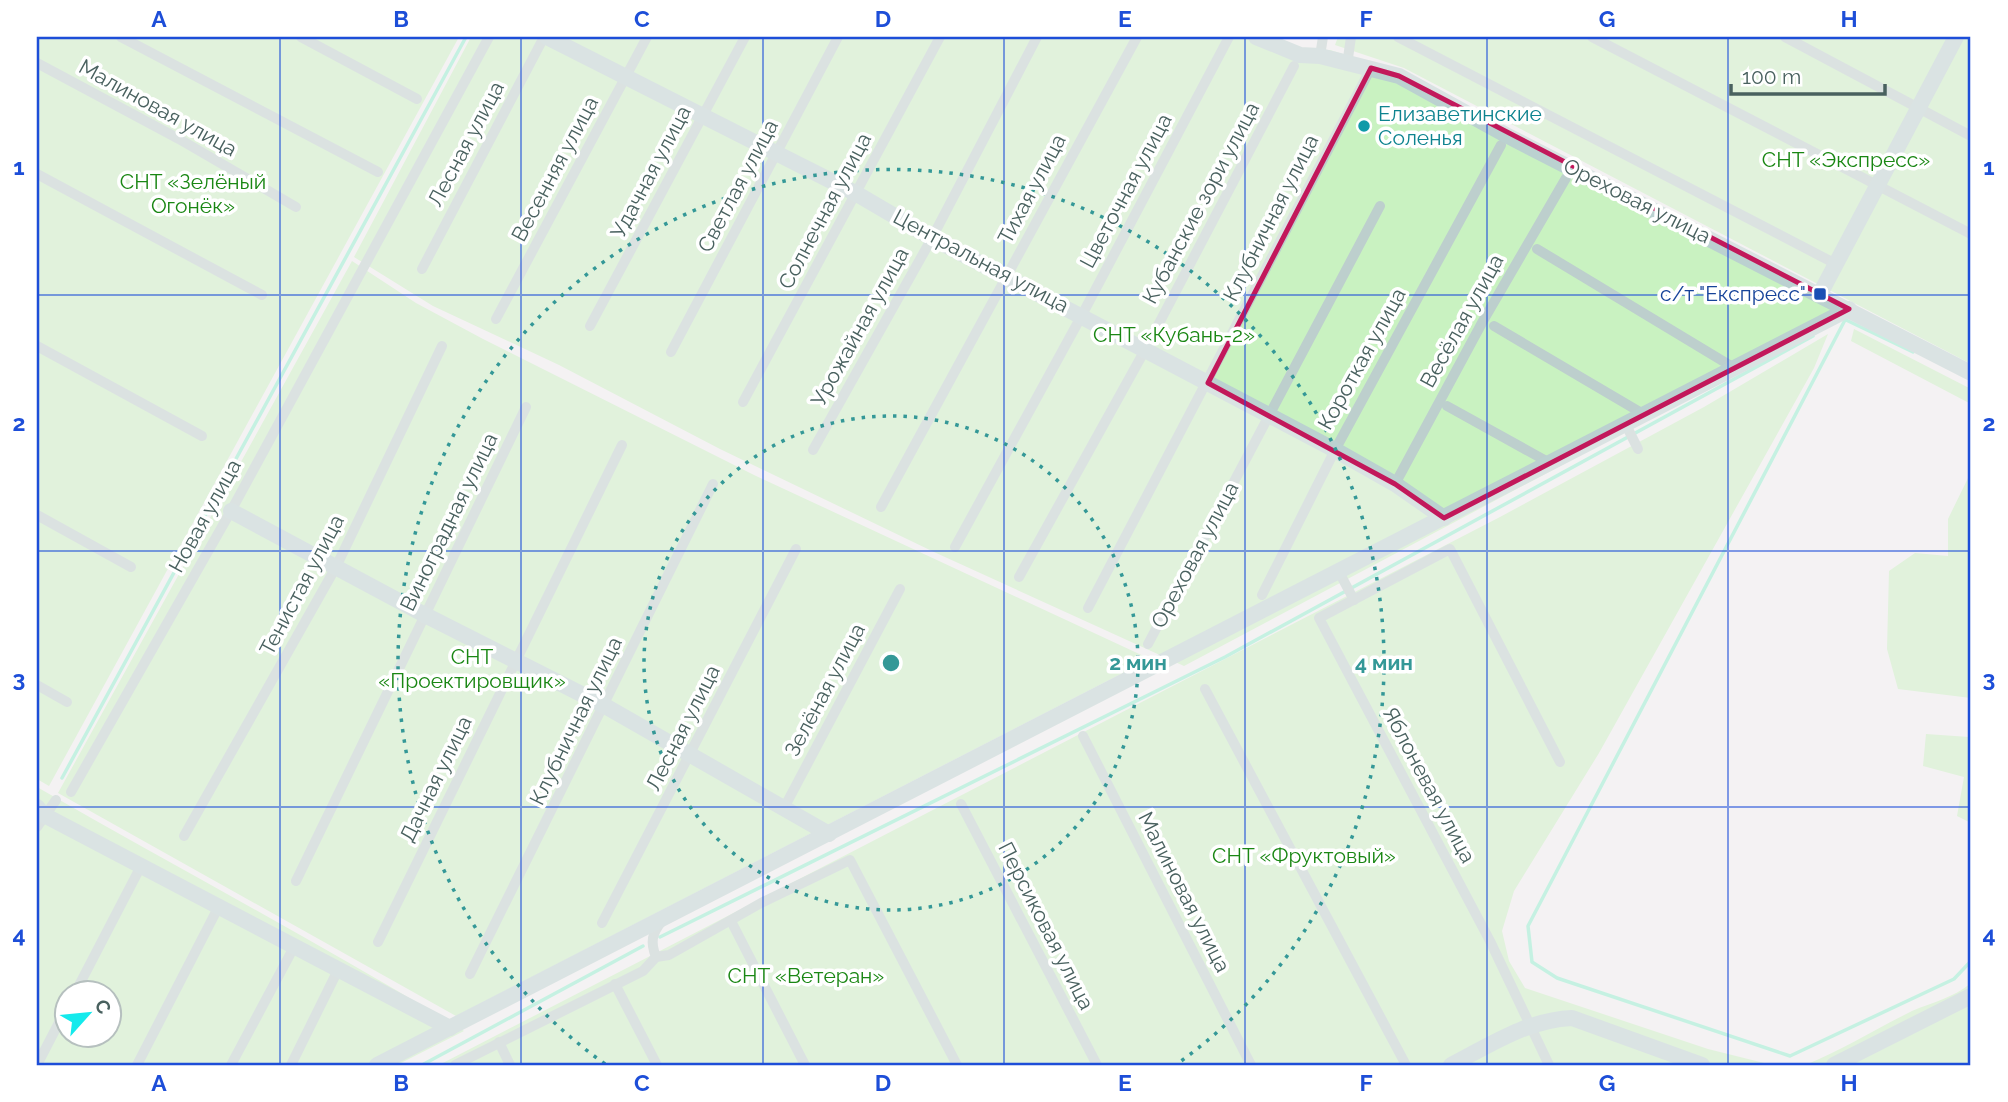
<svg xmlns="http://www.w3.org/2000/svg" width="2008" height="1102" viewBox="0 0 2008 1102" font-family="Raleway,sans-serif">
<rect width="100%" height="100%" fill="#f4f2f3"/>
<g fill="#c9f2c1" fill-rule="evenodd">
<path d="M37,37H459L49,786L37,779Z"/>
<path d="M471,37H1265L1298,54L1330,50L1381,66L1857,308L1184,666L934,552L720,449L559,365L433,306L354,257Z"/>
<path d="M1338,37H1971V364L1404,68L1335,45Z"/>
<path d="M352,261L416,303L483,339L754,475L1150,659L456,1016L58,793Z"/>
<path d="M1854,329L1971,389V404L1851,341Z"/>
<path d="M1828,334L1814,368L1599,753L1514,891L1502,931L1509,961L1525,988L1708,1049L1772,1065H439L1500,517L1704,407Z"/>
<path d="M1971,472V823L1957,816L1964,777L1923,766L1926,734L1969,737L1971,698L1898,689L1887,649L1889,571L1915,553L1948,556V519Z"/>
<path d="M37,787C179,869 324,945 464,1031L397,1065H37ZM66,993H108V1036H66Z"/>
<path d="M1971,983V1065H1805C1842,1050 1876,1029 1912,1011C1933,1002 1953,998 1971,983Z"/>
</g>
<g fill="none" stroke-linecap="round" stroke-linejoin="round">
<g stroke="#8df0ce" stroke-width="3.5">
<path d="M1844,319L1913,352"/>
<path d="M1845,320L1528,926L1532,962L1557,978L1790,1056L1954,979L1971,961"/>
<path d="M62,778L466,37"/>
<path d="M660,937L1225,657L1813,336"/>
<path d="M422,1065L643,946"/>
</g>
<g stroke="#bdcfcd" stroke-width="10">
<path d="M121,37L378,172"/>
<path d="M301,37L417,99"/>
<path d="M1398,37L1836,264"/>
<path d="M1592,37L1971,234"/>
<path d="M1785,37L1971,136"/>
<path d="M1320,56L1323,37"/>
<path d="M37,63L179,139L296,207"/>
<path d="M1347,65L1351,37"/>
<path d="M37,174L262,295"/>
<path d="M1537,249L1736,369"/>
<path d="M422,269L544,37"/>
<path d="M496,319L647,37"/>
<path d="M590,326L745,37"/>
<path d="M1494,326L1645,415"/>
<path d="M37,346L202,436"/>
<path d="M671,352L838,37"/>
<path d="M743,402L940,37"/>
<path d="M1447,406L1550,463"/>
<path d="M1626,425L1638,449"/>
<path d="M813,450L932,238L1037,37"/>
<path d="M1395,484L1483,321L1566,178"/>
<path d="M881,507L1137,37"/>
<path d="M37,515L131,567"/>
<path d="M955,547L1082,315L1229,37"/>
<path d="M1339,572L1354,600"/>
<path d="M1019,577L1145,350L1294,66"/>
<path d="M1262,595L1335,450L1501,145"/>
<path d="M1088,608L1371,68"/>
<path d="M1148,644L1380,206"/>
<path d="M37,685L67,702"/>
<path d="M1205,689L1406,1065"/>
<path d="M1083,736L1251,1065"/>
<path d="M71,792L231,511L489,37"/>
<path d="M961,804L1097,1065"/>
<path d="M784,808L900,589"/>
<path d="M37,827L56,800"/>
<path d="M184,836L336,567L442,346"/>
<path d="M296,881L526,407"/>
<path d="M731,921L805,1065"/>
<path d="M602,923L796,549"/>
<path d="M378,942L622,445"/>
<path d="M656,957C650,942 652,933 662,921"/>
<path d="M470,974L713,484"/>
<path d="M615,984L657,1065"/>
<path d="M75,993L140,868"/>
<path d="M499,1042L510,1065"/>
<path d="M37,1065L66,1009"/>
<path d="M137,1065L219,906"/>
<path d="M231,1065L294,947"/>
<path d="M291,1065L338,970"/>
<path d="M455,1065L643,971L656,957L669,955L761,903L850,860L957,1065"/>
<path d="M1549,1065L1490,941L1319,618L1450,549L1560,762"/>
</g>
<g stroke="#bbd1d0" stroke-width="16">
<path d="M547,37L857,194L932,238L1335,450L1395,484L1444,518"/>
<path d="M1256,37L1300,55L1320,56L1399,76L1506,135L1971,373"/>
<path d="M1820,294L1956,37"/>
<path d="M231,511L425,615L605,706L829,834"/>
<path d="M37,807L44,815L450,1028"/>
<path d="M377,1065L1849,309"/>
<path d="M1451,1065C1490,1045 1527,1020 1572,1018L1702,1065"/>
<path d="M1834,1065L1971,996"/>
</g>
</g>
<path d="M0 0H2008V1102H0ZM1371,68L1399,76L1849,309L1444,518L1395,484L1208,383Z" fill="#f4f2f3" fill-opacity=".55" fill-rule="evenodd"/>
<path fill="none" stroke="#c2185b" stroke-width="5" stroke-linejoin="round" d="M1371,68L1399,76L1849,309L1444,518L1395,484L1208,383Z"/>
<path fill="none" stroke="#1d4ed8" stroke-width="2" stroke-opacity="0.55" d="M280,37V1065M521,37V1065M763,37V1065M1004,37V1065M1245,37V1065M1487,37V1065M1728,37V1065M37,295H1971M37,551H1971M37,807H1971"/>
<g fill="none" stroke="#349897" stroke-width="3.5" stroke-dasharray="3.5 7">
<circle cx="891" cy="663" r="247"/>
<path d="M605 1064A493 493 0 1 1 1177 1064"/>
</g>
<circle fill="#0f9aa8" stroke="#fff" stroke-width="2.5" cx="1364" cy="126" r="7"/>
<rect fill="#1a4fb4" stroke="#fff" stroke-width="2.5" x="1813" y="287" width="14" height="14" rx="3.5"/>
<g text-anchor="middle" stroke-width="7" stroke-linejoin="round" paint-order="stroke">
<g font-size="21" fill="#49615f" stroke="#fff">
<text transform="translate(158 108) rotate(29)" y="7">Малиновая улица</text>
<text transform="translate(466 144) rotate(-62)" y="7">Лесная улица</text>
<text transform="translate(555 169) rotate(-62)" y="7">Весенняя улица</text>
<text transform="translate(651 172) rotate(-62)" y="7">Удачная улица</text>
<text transform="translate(738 186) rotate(-62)" y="7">Светлая улица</text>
<text transform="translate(1032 189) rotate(-62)" y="7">Тихая улица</text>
<text transform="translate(1126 191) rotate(-62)" y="7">Цветочная улица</text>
<text transform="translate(1637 201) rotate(27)" y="7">Ореховая улица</text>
<text transform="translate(1201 203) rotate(-62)" y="7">Кубанские зори улица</text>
<text transform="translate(825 211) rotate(-62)" y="7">Солнечная улица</text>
<text transform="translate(1271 218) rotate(-63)" y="7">Клубничная улица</text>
<text transform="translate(981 261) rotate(28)" y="7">Центральная улица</text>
<text transform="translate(1462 321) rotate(-61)" y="7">Весёлая улица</text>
<text transform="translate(860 327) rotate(-61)" y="7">Урожайная улица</text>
<text transform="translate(1362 359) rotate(-61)" y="7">Короткая улица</text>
<text transform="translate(205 516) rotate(-61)" y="7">Новая улица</text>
<text transform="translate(449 522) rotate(-64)" y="7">Виноградная улица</text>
<text transform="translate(1195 555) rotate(-62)" y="7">Ореховая улица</text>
<text transform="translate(302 585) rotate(-62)" y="7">Тенистая улица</text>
<text transform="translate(825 690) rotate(-62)" y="7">Зелёная улица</text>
<text transform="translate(576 721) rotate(-64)" y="7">Клубничная улица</text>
<text transform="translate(683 728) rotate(-63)" y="7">Лесная улица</text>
<text transform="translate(436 779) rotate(-64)" y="7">Дачная улица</text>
<text transform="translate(1429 785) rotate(62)" y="7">Яблоневая улица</text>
<text transform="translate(1184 892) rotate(63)" y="7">Малиновая улица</text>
<text transform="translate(1046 926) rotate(63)" y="7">Персиковая улица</text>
</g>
<g font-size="21" fill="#0d838f" stroke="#fff" text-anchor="start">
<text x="1378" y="121">Елизаветинские<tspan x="1378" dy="24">Соленья</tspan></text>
</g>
<g font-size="21" fill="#1a8714" stroke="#fff">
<text x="1846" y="167">СНТ «Экспресс»</text>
<text x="193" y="189">СНТ «Зелёный<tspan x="193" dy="24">Огонёк»</tspan></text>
<text x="1174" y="342">СНТ «Кубань-2»</text>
<text x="472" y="664">СНТ<tspan x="472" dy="24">«Проектировщик»</tspan></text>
<text x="1304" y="863">СНТ «Фруктовый»</text>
<text x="806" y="983">СНТ «Ветеран»</text>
</g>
<g font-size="21" fill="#164399" stroke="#fff" text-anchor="end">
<text x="1806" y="301">с/т "Експресс"</text>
</g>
</g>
<circle cx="891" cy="663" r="10" fill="#349897" stroke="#fff" stroke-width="3.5"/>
<g font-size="21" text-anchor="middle" font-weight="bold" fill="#349897" stroke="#fff" stroke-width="7" stroke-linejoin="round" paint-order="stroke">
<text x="1138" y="670">2 мин</text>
<text x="1384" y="670">4 мин</text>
</g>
<rect width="2008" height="1102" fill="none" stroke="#ffffff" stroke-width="77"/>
<g transform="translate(88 1014) rotate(63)"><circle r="33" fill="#ffffff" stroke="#b6c0bf" stroke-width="2"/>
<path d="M0-5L12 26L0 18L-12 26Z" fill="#14eaec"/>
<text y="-10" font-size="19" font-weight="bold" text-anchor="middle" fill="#49615f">С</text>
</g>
<path d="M1731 84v10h154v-10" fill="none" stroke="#49615f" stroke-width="3.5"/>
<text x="1742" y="84" font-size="21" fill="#49615f" stroke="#ffffff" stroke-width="5" paint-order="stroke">100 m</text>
<rect x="38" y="38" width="1931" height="1026" fill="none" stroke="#1d4ed8" stroke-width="2.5"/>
<g font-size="23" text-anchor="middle" font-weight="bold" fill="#1d4ed8">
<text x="159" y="27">A</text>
<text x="401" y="27">B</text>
<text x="642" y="27">C</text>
<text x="883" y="27">D</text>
<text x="1125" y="27">E</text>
<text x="1366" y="27">F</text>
<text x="1607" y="27">G</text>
<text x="1849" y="27">H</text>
<text x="19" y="175">1</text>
<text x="1989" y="175">1</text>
<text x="19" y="431">2</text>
<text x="1989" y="431">2</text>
<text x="19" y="687">3</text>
<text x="1989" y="687">3</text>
<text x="19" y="943">4</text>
<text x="1989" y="943">4</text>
<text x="159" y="1091">A</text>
<text x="401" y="1091">B</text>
<text x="642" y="1091">C</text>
<text x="883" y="1091">D</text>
<text x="1125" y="1091">E</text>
<text x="1366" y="1091">F</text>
<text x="1607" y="1091">G</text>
<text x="1849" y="1091">H</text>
</g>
</svg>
